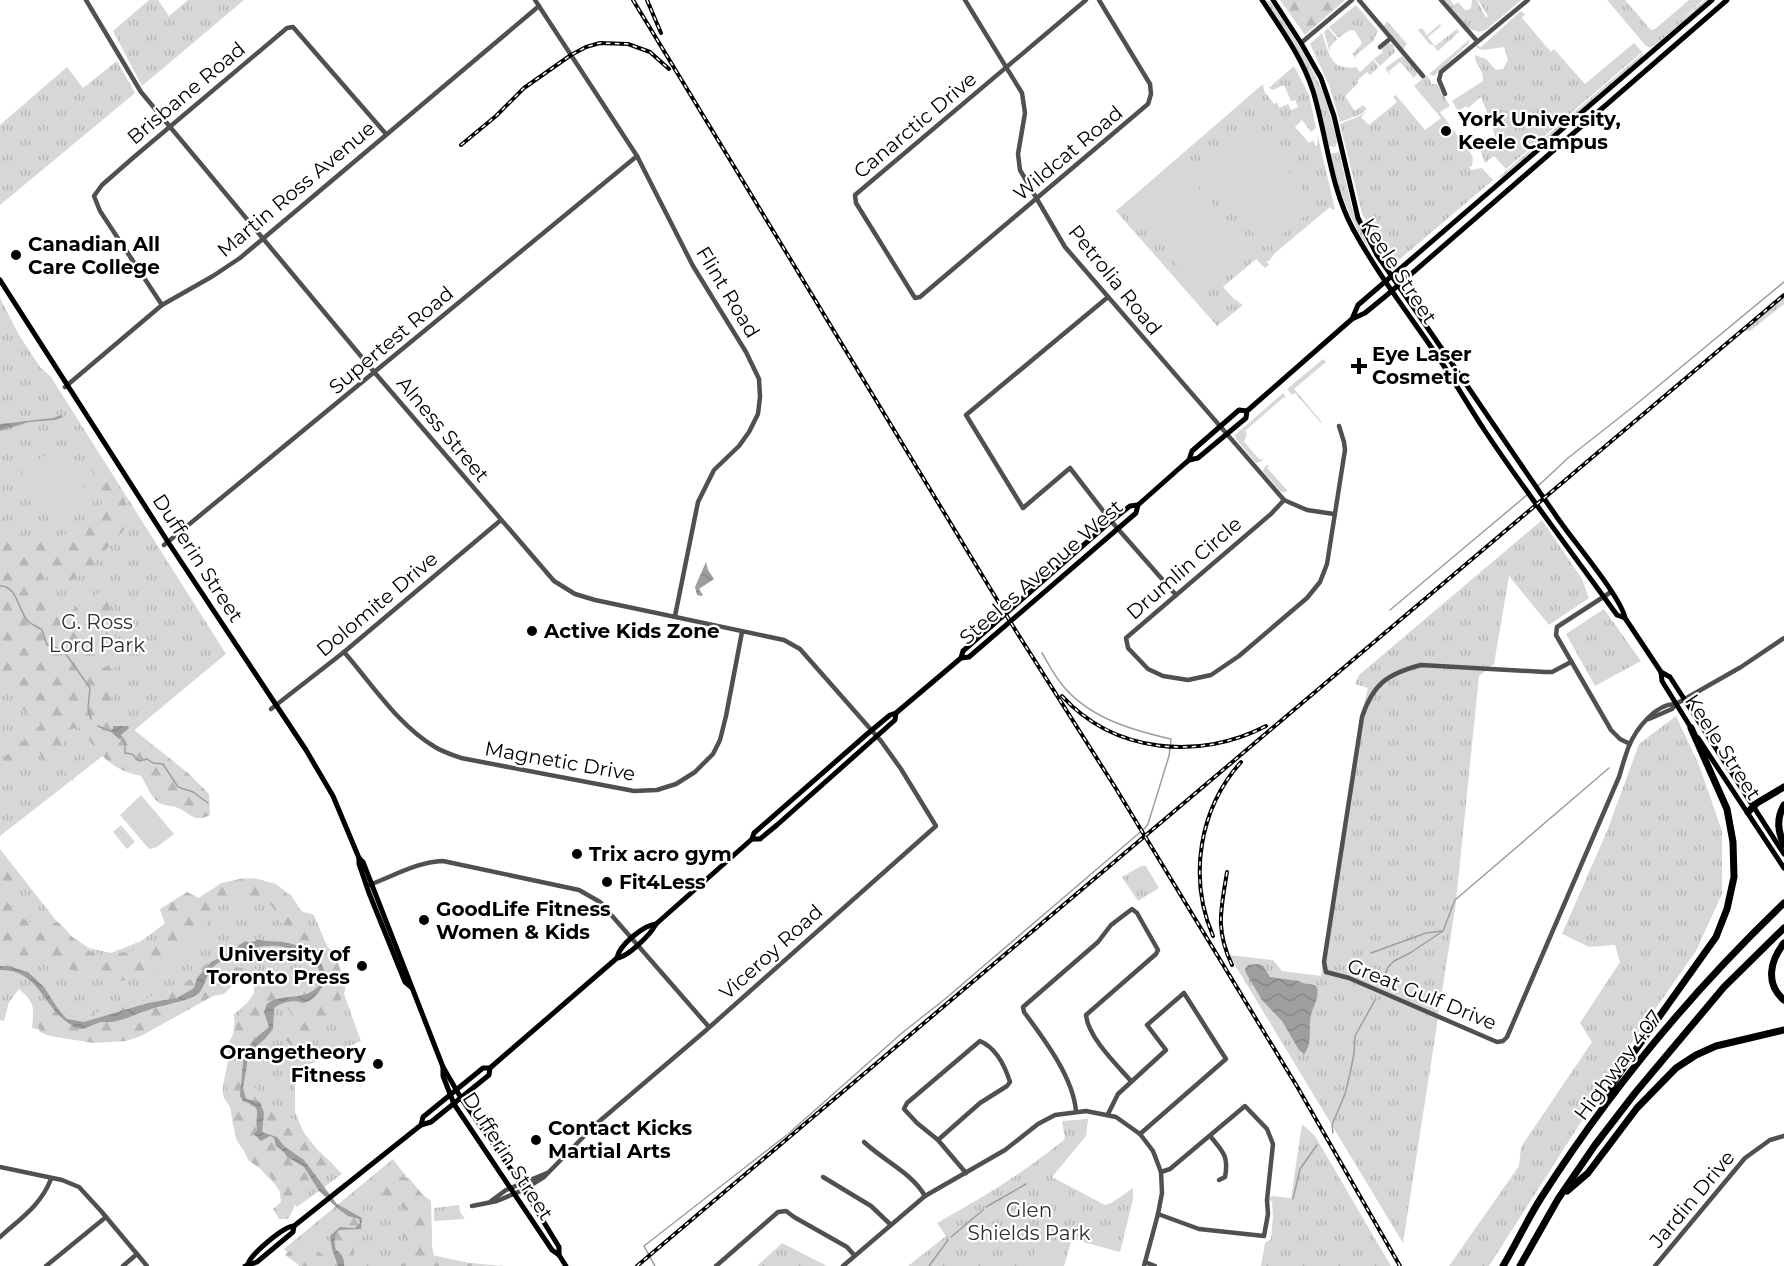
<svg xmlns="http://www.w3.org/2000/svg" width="1784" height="1266" viewBox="0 0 1784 1266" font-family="Montserrat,sans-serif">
<defs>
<pattern id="grass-tufts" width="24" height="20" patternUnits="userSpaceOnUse" patternTransform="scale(1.5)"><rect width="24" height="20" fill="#d7d7d7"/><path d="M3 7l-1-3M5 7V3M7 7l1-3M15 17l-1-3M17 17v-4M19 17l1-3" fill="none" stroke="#b7b7b7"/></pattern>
<pattern id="forest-firs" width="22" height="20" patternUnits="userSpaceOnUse" patternTransform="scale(1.5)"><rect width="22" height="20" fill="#d7d7d7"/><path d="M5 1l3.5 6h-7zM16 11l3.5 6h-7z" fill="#b7b7b7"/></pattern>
<pattern id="water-waves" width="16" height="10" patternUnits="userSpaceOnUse" patternTransform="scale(1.5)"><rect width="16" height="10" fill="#9e9e9e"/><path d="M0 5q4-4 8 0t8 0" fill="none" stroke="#868686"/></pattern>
</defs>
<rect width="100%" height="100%" fill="#fff"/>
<g fill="url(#grass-tufts)">
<path d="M149,0H158L169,16L188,0H244L142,86L113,31Z"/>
<path d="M1265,0L1271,2C1297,42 1323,79 1333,125C1335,133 1339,141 1335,147L1329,146L1315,92Z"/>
<path d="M1444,0H1450L1454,5L1458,2L1465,10H1468L1471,8L1472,0H1477L1486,18L1488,16L1478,0H1521L1486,30L1479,32L1468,28Z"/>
<path d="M1607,0H1625L1651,30L1655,29L1689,0H1703L1680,21L1705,0H1708L1654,46L1648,48L1676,24L1649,47L1646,46Z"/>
<path d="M1356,5L1378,31L1373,41L1356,55V59L1354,55H1352L1362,43L1355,31L1350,30L1338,38L1329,27Z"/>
<path d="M1521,11L1525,14L1522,18L1551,52L1554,49L1585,84L1634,43L1642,52L1506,169L1494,156L1485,163L1479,146L1495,138C1492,122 1487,112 1481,97L1468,108L1466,106L1458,111L1452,101L1483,81C1484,67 1474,66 1475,55L1486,59L1496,70L1503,69L1508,60L1504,47L1482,50L1477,48L1476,45L1481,47Z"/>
<path d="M1386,22H1388L1407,44L1403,49L1384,26Z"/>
<path d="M1440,24L1441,26L1428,37L1435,46L1457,29L1459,32L1438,51L1432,44L1430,45L1418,30L1422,28L1427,35Z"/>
<path d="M1328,28L1337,39L1330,47V53L1324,32Z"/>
<path d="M1322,33C1329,53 1330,71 1356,67L1360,72L1373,60L1379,67L1370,75L1367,72L1357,81L1358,83L1345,96L1354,110H1356L1363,105L1367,109L1359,115L1340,122L1329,85L1310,44Z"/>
<path d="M1470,39L1468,44L1434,76L1429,74Z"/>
<path d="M1388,43L1393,44L1395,52L1380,66L1374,59L1383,52L1381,49Z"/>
<path d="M1643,53L1642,57L1502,177H1499Z"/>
<path d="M1402,56L1418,72L1414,78L1400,62L1389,71L1390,75L1385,68Z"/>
<path d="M117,61L135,93L0,205V125L67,67L83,88Z"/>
<path d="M1294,66L1309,95L1316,128L1311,132L1302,120L1295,127L1309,143L1313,140L1316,146L1318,145L1317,133L1335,209L1333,210L1330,207L1275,253L1269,261H1266L1269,265L1265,268L1256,259L1223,287L1234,299L1243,305L1217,326L1116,211L1263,84L1264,91L1274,104L1277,102L1279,108L1288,104L1291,110L1298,107L1295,100L1291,101L1284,85L1273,90L1269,88Z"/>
<path d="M1427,75L1432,84H1437L1450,106L1440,112L1470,152L1473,158L1472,166L1469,167L1471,170L1482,168L1493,180L1393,265L1362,214L1340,124L1360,116L1368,110L1361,117L1369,125L1397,102L1393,97L1396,95L1425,130L1441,118L1414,86Z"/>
<path d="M1339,152L1352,208L1370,251C1349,218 1339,191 1330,154Z"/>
<path d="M1784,297V304L1750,331H1743Z"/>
<path d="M0,298L19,335L40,367L51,377L226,654L109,751L0,836Z"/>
<path d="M1323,359L1326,362L1294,389L1321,421V423L1295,393L1292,395L1287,389Z"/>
<path d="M1283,393L1287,399L1284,397L1245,431L1247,434L1244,442L1260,460L1263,458L1262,461L1256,463L1236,439L1235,435Z"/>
<path d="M1266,465H1269L1267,468L1287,490L1289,488L1286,492H1281L1263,471Z"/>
<path d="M1542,520L1582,579L1589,598L1549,625L1509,576L1494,664L1479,676L1456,902L1403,1243L1229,955L1273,960L1282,971L1321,976L1361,715L1368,688L1355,684L1359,675Z"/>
<path d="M1604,609L1641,661L1595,686L1566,634Z"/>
<path d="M1676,716L1699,765L1722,831V894L1696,951L1634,1039L1489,1266H1449L1519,1166L1521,1147L1592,1042L1580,1023L1620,962L1615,945L1589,947L1562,934L1607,831L1639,744Z"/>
<path d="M0,849L65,932L89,948L111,953L141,941L221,883L244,879L274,883L291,895L301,911L314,915L329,951L335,959L345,982L344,994L361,1041L304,1067L295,1080V1112L304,1133L316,1148L342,1174L297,1207C285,1193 241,1153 236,1138C233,1130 236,1120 232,1111C228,1101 221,1100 223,1086C227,1062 236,1038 234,1014L258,994L256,984L248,977L81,1038L32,1028C34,1006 35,1003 19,989L9,1002L4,1021L0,1020Z"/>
<path d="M1141,866H1146L1159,888L1138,901L1122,877Z"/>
<path d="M1088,1119L1086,1136L1052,1177L1105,1205L1113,1202L1133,1188V1199L1120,1252L1072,1239L1064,1266H908L946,1236L937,1223C982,1198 1025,1172 1065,1139L1062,1121Z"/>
<path d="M1302,1124L1315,1136L1391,1266H1261L1265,1243L1271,1239L1273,1217L1272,1201L1267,1200L1272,1196L1291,1198Z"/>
<path d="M393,1159C404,1174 430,1203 431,1221C433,1232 430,1243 432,1255L483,1266H299L284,1249Z"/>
<path d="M459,1205L460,1212L465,1219L434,1221V1208Z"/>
<path d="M782,1243L827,1266H757Z"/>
</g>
<g fill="url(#forest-firs)">
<path d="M1280,0H1345L1305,35Z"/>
<path d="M97,454L118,486L132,516L123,531L85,573L68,582L52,571L39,582C45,592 48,590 54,597C59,603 59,610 66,614L115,583L119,585L121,591L110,600L111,608L105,616L103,623L112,630L118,641L112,651L94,659L101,669L119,660V665L106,674L115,711L123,721L188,773L209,794L210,815C192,824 190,811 175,807C169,805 162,806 157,801C150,796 146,783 141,776C108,769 98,752 79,727L65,731L63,746L55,752L73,775L74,782L59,766L47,773L36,744L17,763L11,760L0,768V761L41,725L20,707L6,685L0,689V513C7,524 18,536 30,540C49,547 93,523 101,505C108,486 89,475 88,458Z"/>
<path d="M0,856C15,876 15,878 8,901L16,915L39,927L58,922C69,932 80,948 94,953C102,956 109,954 118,953C138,951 155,948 167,930L160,909L187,892L199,898C230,875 264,868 292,900C302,910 304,928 312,936C316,941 325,945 330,949C336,954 346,983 345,991C336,1008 308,1070 286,1040L287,1027L292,1015L287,1007L282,1004L271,1010C270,1019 271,1031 266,1038C263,1042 258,1044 255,1047C245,1058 248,1075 255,1087C261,1098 270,1098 275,1112L284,1117L295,1119L313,1147L332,1163L337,1170C329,1178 321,1171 312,1168L309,1182L296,1189L294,1208L288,1219H279L273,1209L281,1202L280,1192L270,1176L248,1160L233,1125L227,1085L228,1045L236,1027L238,1017L254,993V986L251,981L236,982L224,994L213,996L141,1036L126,1041L94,1043L50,1036L40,1032L37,1023L45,1000L49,996L70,1016H88L120,1004L138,1002L197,977C201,967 206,962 216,959C227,964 238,971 250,966C264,972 275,984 289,988C298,992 309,989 318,987L322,981L318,970L289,950L280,949L278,944L285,929L272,906L252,899L235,898L217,907L200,933L178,958L166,965L129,980L118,981L88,975L34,958L15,956L0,950Z"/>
<path d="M386,1173L405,1178H409L422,1194L431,1201L432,1245L434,1257L448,1261L504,1266H394L414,1254L411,1245L404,1236L407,1211C395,1201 380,1196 373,1181Z"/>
<path d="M348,1211L360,1215L363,1222L350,1261L351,1266H300L285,1255L299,1243H305L328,1258L331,1255L332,1241L342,1212Z"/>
</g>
<g fill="#d7d7d7">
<path d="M1250,127L1317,206L1266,248L1200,169Z"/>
<path d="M1177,163L1222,215L1174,257L1129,204Z"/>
<path d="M1223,218L1252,250L1203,294L1174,261Z"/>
<path d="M57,447L93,501L57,525L21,472Z"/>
<path d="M141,795L174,834L157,847L149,849L120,815Z"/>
<path d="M121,825L135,842L127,849L113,832Z"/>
<path d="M1055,1182L1061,1183L1070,1191L1065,1202L1059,1204L1047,1199L1045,1191Z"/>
<path d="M1038,1242L1059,1249L1053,1266H1030Z"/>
</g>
<g fill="url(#water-waves)">
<path d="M61,415L63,417L55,420L29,422L0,431V424L53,418Z"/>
<path d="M706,562L708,570L714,579L699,589L703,595L701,596L697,595L695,587Z"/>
<path d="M113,726H128L129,728L121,735L123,738L119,739L110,731L113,729Z"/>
<path d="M258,940C270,942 283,940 295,945C316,953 336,971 318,993C313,999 310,1001 303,1003C295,999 282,1002 274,1008L273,1029L265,1039L249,1052L243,1088L246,1099L260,1102L264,1113L262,1132L277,1137L284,1146L304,1160L337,1204L362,1218L361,1229L339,1230C333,1236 334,1243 336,1250C342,1253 345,1260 344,1266H338L332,1249L330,1236L340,1227L355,1228L360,1223L359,1219L348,1216L337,1208L319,1191L304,1167L287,1157L284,1152L276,1146L274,1138L270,1136L261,1141L254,1134L257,1130C254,1112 265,1109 243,1101L240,1096L244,1052L258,1036L269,1027L264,1012L267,1004C284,991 306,1004 322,982C322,968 310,952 295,953C278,936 231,952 214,966C206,973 205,987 199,993C192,999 181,1001 173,1003C166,1006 158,1006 151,1009C138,1013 125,1020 112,1022C107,1023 103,1021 98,1023C92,1025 83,1031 77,1028C43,1013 42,969 0,970V966H8L28,972L44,987L60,1012L67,1019L84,1022L148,1003L177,998L194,988L197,978L211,962L236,950L239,945L246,941L249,943Z"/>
<path d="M1259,964L1263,966L1270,977L1299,981C1305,986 1311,982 1317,987C1320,1000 1311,1008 1310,1021C1309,1033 1312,1044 1304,1054L1299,1050L1282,1021L1262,1000L1246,973L1245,969L1248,965Z"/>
</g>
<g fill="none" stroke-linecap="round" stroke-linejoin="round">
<g stroke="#9e9e9e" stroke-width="1.5">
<path d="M1538,486L1568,458L1634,406L1784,282"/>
<path d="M0,586C18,585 18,613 29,622C33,625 38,627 42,630L47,645L63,650L90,688L88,708L91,719"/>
<path d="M1390,610L1527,495"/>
<path d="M98,726L110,731"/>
<path d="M122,739L125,743V753L132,754L139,761L147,759L153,763L163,764L178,787L193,792L208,803"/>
<path d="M1371,953L1426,933L1442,931"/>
<path d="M1383,981L1388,967L1394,961L1410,953L1443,931L1455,900L1609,768"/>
<path d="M1333,1133L1332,1125L1345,1094L1350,1074L1354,1053L1355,1036L1375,1000"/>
<path d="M1293,1199L1300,1169L1317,1145"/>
<path d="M986,1207L1026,1184"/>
<path d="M951,1237L983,1210"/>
<path d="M655,1266L644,1246L788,1134L902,1033L945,999L1145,828L1148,824L1169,756L1171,739C1131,730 1086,717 1060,682C1053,673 1048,663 1042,653"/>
<path d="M929,1266L948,1240"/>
</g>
<g stroke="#505050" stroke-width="4.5">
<path d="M86,0L141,92L375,373L554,581L575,594L595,600L784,640L800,649L881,741L901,769L936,826L704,1032L595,1125L544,1177L523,1190L497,1201L472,1206"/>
<path d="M535,0L637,156L693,266L746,352L759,379L760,397L758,414L749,432L739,446L714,470L698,502L675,616"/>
<path d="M965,0L1022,93L1025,113L1018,154L1020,170L1065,247L1284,500L1307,510L1334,514"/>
<path d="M1086,0L855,195L856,203L915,298L920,297L1148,104L1151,94L1150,84L1099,0"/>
<path d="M1359,0L1423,76"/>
<path d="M1441,0L1477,41"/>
<path d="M1301,43L1352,0"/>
<path d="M1380,47L1391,38"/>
<path d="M1445,94L1439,80L1441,72L1528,0"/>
<path d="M1108,297L966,415L1023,508L1070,468L1111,521L1176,595"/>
<path d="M162,305L100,211L94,196L102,185L134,157L287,28L293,27L386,134"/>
<path d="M65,387L162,305L213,276L240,258L539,6"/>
<path d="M1284,500L1271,514L1126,638L1128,648L1148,669L1163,676L1188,680L1211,675L1239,656L1307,598L1320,582L1327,564L1345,450L1344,442L1339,426"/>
<path d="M164,545L637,156"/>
<path d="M1611,592L1557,627L1556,635L1611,730L1620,739L1630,744"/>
<path d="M344,652C372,684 398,725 435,747C443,752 453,755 461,758L634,791L657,790L676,784L695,772L713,754L720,740L726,716L742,632"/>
<path d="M1571,662L1552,672H1545L1421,665C1387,674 1373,684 1362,717L1324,962L1326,972L1349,978L1497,1042L1503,1041L1507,1037L1619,777C1622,767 1625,756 1629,746C1636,729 1656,703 1676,704"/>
<path d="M271,709L344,652L501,520"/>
<path d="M1649,719L1672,709L1676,704L1741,667L1784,638"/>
<path d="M369,885C394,876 416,862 443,861L579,890L600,902L709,1027"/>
<path d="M1076,1111C1073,1077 1044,1039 1024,1012L1023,1007L1098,942L1111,925L1132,909L1137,913L1158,950L1156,954L1086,1015C1088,1037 1116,1064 1131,1081"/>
<path d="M1108,1114L1118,1094L1166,1050L1147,1025L1184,993L1226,1059L1140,1134"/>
<path d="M1211,1137C1223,1152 1229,1156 1225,1177L1219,1180"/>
<path d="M938,1140L980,1103L1007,1086L1010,1082C1005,1066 996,1048 980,1041L907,1103L904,1109L917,1123L938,1140L966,1173"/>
<path d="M864,1142C884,1161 911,1172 925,1196"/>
<path d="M0,1167L62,1180L79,1187L101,1211L147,1266"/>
<path d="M823,1177L871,1206L891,1225"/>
<path d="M491,1201L506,1190L547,1173"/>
<path d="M1158,1214L1199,1229L1264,1236L1268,1214L1267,1200L1273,1144L1267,1129L1245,1106L1170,1169L1161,1172"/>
<path d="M0,1237C21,1218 41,1205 51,1179"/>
<path d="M1145,1262L1155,1266"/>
<path d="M46,1266L106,1217"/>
<path d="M123,1266L137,1254"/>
<path d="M716,1266L778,1212L786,1211L794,1217L847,1247L854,1255"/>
<path d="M843,1266L925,1196L1005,1150L1038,1124L1055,1115L1086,1111L1116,1117L1140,1134L1153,1151L1161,1172L1162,1193L1158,1214L1144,1266"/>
<path d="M1655,1266L1745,1158L1770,1140L1784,1136"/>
</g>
<g stroke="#000" stroke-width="5">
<path d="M1262,0C1281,29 1302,57 1313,91C1327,137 1330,186 1353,229C1377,273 1408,313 1436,354C1453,379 1468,405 1485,431C1527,494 1573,554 1617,615L1625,618"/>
<path d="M1273,0L1301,43L1321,78L1334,116L1358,218L1377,255C1439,343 1498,432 1559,520C1574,542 1621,597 1625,618L1661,672L1670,677L1784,854"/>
<path d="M0,280L168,542L306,750L333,796L359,858L363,862L443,1067L461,1098L517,1178L559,1247V1255"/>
<path d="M1352,319L1358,305L1712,0"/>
<path d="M1189,460L1192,451L1239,410L1247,411"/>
<path d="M961,658L969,657L1136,513L1138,505L1182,466L1189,460L1198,458L1246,418L1247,411L1352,319L1365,313L1387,295L1727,0"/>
<path d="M1661,672L1662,681L1693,731"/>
<path d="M1698,738L1784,868"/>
<path d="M752,839H760L777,825L895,720L896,713"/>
<path d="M359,858V864L369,893L405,982L411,987"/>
<path d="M617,958C619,945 644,925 656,924"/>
<path d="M443,1067V1076L454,1104L552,1250L559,1255L566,1266"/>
<path d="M421,1125L423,1117L483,1068H490"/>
<path d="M248,1264C251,1254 284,1226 294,1226L421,1125L431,1122L489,1075L490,1068L617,958C628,957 651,934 656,924L752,839L754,833L866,735L890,715L896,713L961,658L963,651L1111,521L1130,506L1138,505"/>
<path d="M245,1266L257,1262L293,1232L294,1226"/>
</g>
<g stroke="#000" stroke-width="7">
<path d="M1784,805C1776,819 1778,831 1784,845"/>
<path d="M1748,812L1757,803L1784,787"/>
<path d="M1784,943C1770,961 1765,984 1784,1000"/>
<path d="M1608,1097L1613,1083L1627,1062L1716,937L1727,909L1734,877L1733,842L1727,809L1691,728"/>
<path d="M1567,1191L1588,1173L1637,1108L1676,1068L1696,1055L1716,1046L1784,1030"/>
<path d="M1503,1266C1516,1244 1527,1220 1541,1198C1610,1090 1691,992 1784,903"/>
<path d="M1520,1266L1558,1199L1595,1145L1635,1093L1724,987L1784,928"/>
</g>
<g stroke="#000" stroke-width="4">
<g id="rail">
<path d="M633,0L1016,631L1115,787L1298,1088L1400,1266"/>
<path d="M647,0L661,33"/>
<path d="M461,145L496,116L524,88L571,55L586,47L600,43L628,44L650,52L669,69"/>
<path d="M1062,696C1114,753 1199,761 1266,726"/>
<path d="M1227,872C1221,910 1215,929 1232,965"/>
<path d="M1213,936C1188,878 1199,809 1241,762"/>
<path d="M637,1266L1784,295"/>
</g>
</g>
<use href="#rail" stroke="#fff" stroke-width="1.5" stroke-dasharray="4.5" stroke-linecap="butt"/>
</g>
<g fill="#000" stroke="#fff" stroke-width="2">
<circle cx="1446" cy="131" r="6"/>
<circle cx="16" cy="255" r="6"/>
<path d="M1356 357h6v6h6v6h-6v6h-6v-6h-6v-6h6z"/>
<circle cx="532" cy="631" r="6"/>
<circle cx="577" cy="854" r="6"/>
<circle cx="607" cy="882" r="6"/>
<circle cx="424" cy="920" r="6"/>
<circle cx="362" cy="966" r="6"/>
<circle cx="378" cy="1064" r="6"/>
<circle cx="536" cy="1140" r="6"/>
</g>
<g text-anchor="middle" stroke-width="4.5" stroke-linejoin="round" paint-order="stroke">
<g font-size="20" fill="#000" stroke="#fff">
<text transform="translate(186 93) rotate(-40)" y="7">Brisbane Road</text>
<text transform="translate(915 125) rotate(-40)" y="7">Canarctic Drive</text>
<text transform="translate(1068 153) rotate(-40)" y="7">Wildcat Road</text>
<text transform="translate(296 189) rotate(-40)" y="7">Martin Ross Avenue</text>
<text transform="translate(1399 271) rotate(57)" y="7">Keele Street</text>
<text transform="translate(1115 280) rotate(51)" y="7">Petrolia Road</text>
<text transform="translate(728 292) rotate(59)" y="7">Flint Road</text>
<text transform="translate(391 340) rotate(-40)" y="7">Supertest Road</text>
<text transform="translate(443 429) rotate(50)" y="7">Alness Street</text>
<text transform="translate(198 558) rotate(57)" y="7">Dufferin Street</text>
<text transform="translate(1184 568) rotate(-41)" y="7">Drumlin Circle</text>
<text transform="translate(1041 572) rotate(-41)" y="7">Steeles Avenue West</text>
<text transform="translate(377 604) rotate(-40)" y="7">Dolomite Drive</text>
<text transform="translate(1723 747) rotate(57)" y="7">Keele Street</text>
<text transform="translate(560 761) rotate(10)" y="7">Magnetic Drive</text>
<text transform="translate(771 952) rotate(-42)" y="7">Viceroy Road</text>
<text transform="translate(1422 994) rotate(22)" y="7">Great Gulf Drive</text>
<text transform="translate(1618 1065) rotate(-53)" y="7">Highway 407</text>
<text transform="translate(508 1156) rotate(57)" y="7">Dufferin Street</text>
<text transform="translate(1692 1199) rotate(-50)" y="7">Jardin Drive</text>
</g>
<g font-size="20" font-weight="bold" fill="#000" stroke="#fff" text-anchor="start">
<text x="1458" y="126">York University,<tspan x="1458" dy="23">Keele Campus</tspan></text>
<text x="28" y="251">Canadian All<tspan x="28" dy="23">Care College</tspan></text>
<text x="1372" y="361">Eye Laser<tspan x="1372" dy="23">Cosmetic</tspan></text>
<text x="544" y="638">Active Kids Zone</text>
<text x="589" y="861">Trix acro gym</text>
<text x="619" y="889">Fit4Less</text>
<text x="436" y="916">GoodLife Fitness<tspan x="436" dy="23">Women &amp; Kids</tspan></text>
<text x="350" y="961" text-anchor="end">University of<tspan x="350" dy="23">Toronto Press</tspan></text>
<text x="366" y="1059" text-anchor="end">Orangetheory<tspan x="366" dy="23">Fitness</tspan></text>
<text x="548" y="1135">Contact Kicks<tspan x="548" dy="23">Martial Arts</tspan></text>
</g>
<g font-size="20" fill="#2e2e2e" stroke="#fff">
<text x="97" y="629">G. Ross<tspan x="97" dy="23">Lord Park</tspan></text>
<text x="1029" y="1217">Glen<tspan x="1029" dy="23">Shields Park</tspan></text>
</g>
</g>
</svg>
